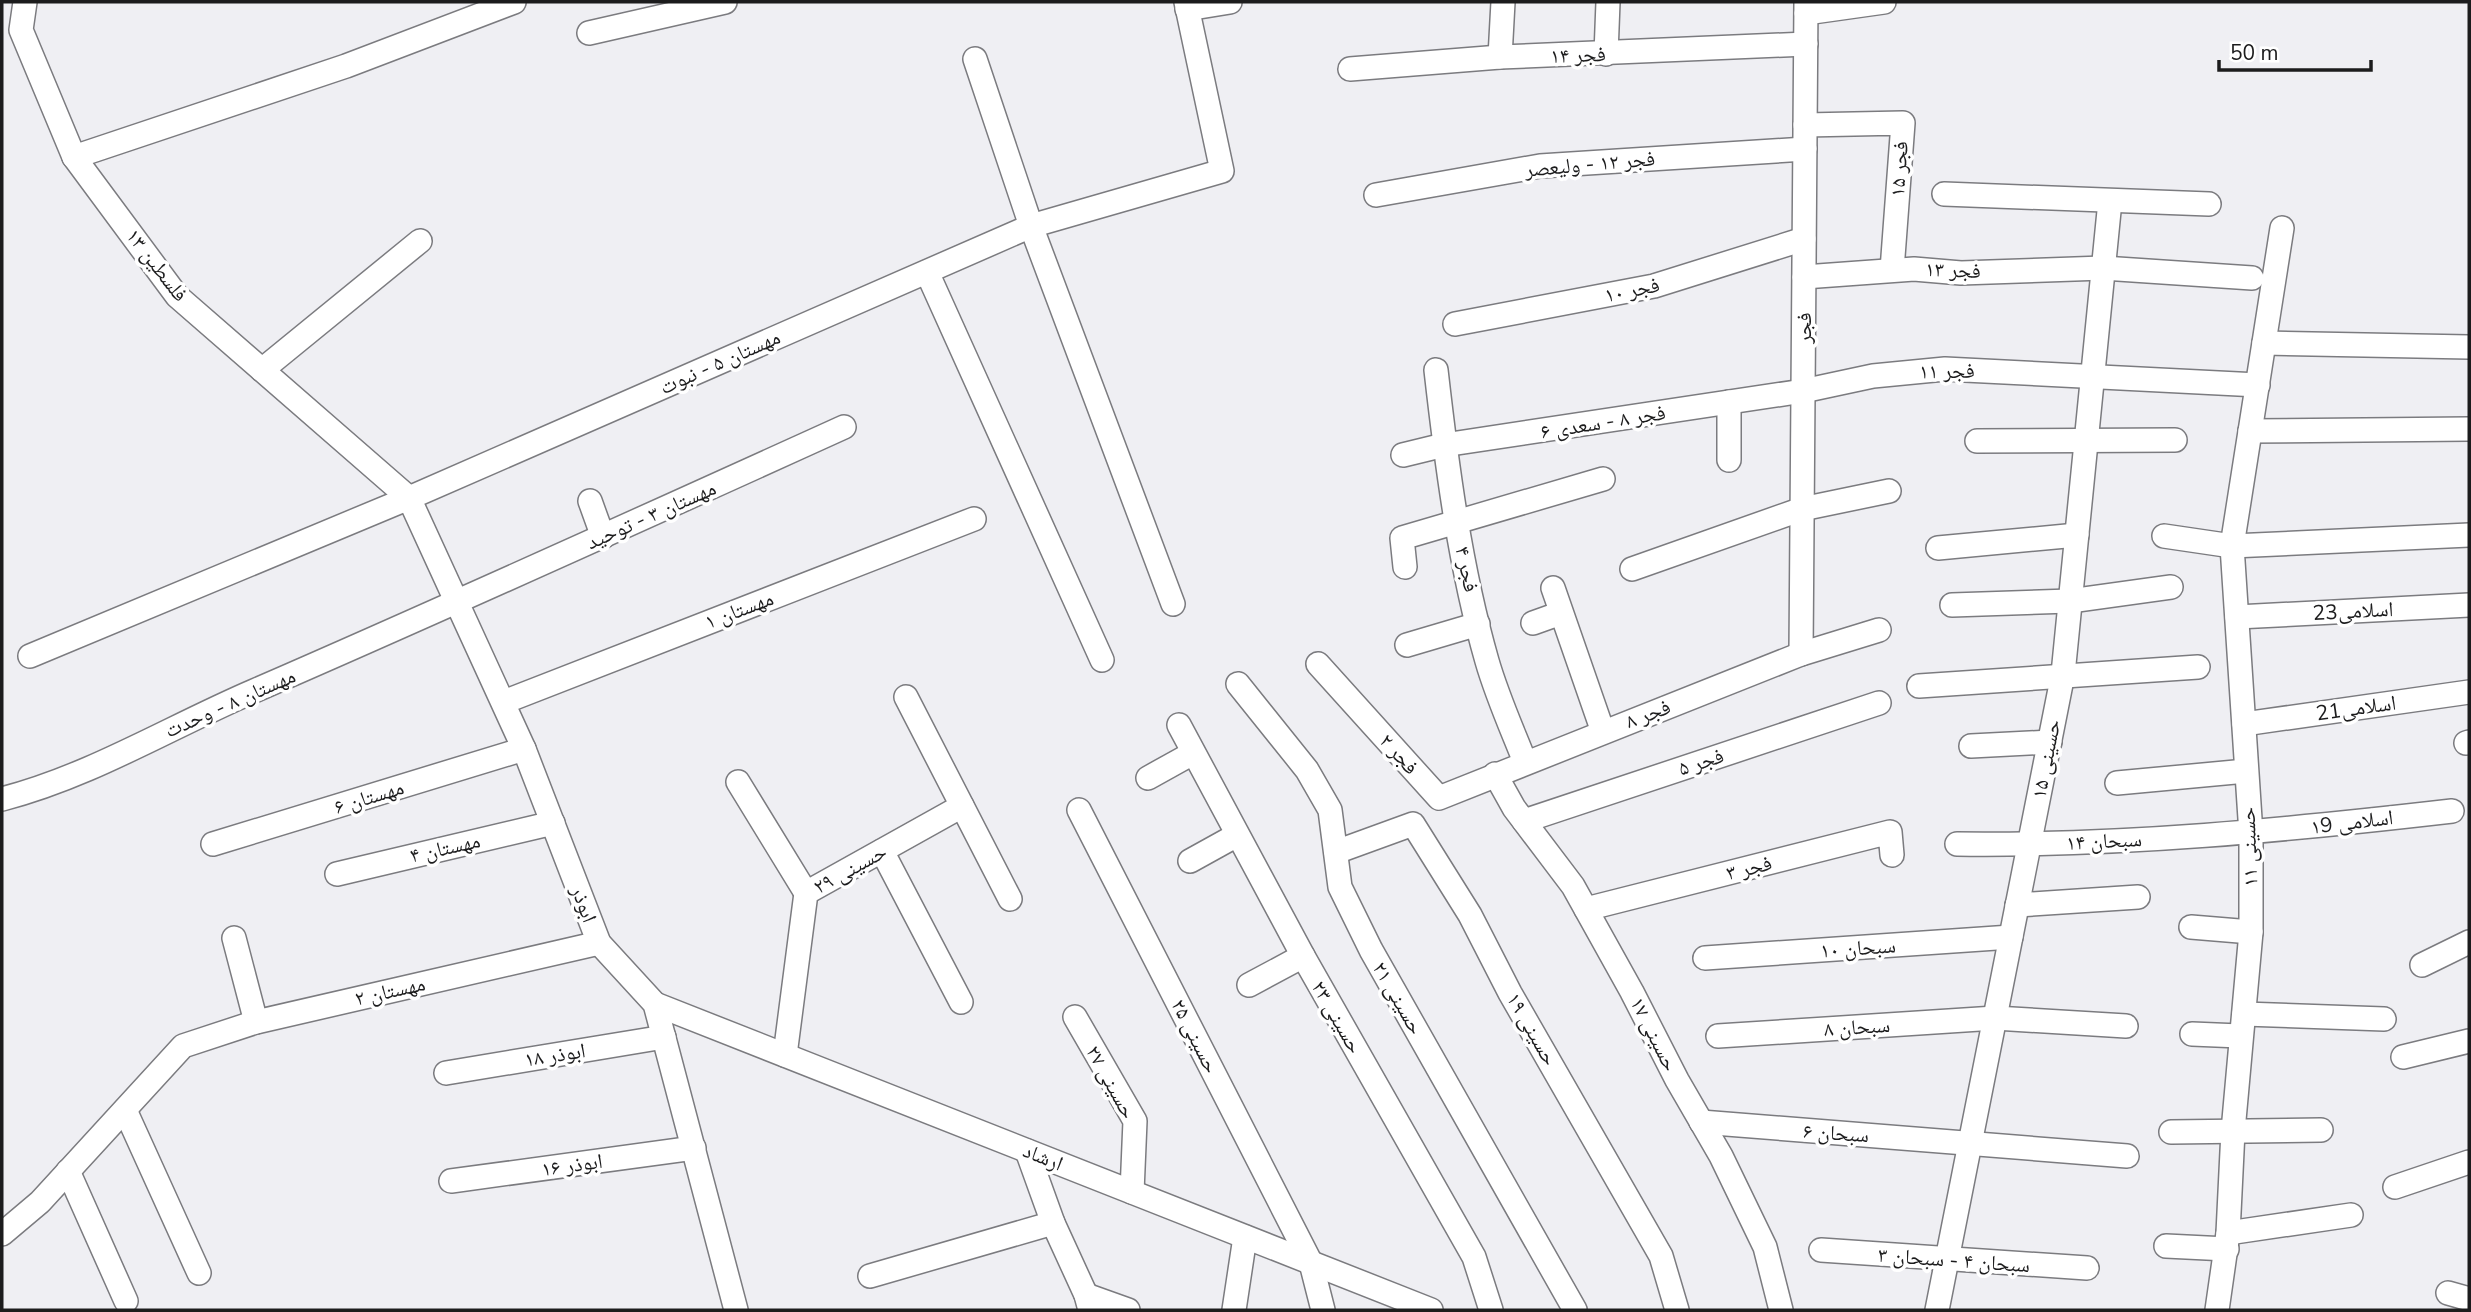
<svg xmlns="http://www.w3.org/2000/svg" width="2471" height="1312" viewBox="0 0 2471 1312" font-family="'Nunito Sans','Noto Naskh Arabic',sans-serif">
<rect width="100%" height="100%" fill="#efeff3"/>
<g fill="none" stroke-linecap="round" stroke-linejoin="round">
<g stroke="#7b7b7f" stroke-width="26">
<g id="minor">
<path d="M25,2L21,30L74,157L177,296L409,498L524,749L599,943L655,1004L736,1310"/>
<path d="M1187,9L1230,2"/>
<path d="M1806,13L1884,2"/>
<path d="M589,33L725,2"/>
<path d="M1606,54L1608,2"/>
<path d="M1500,57L1503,2"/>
<path d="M975,59L1031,226L1173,604"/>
<path d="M1350,69L1500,57L1806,44"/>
<path d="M1805,125L1903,123L1892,270"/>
<path d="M74,157L346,66L514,2"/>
<path d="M1944,194L2209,204"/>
<path d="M1376,195L1540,166L1805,149"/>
<path d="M927,272L1102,660"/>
<path d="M1804,277L1914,269L1961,273L2103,268L2252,278"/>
<path d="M1455,324L1654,286L1804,239"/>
<path d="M2264,343L2469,347"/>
<path d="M262,370L420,241"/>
<path d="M1436,370C1447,467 1460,567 1487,661C1497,696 1512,729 1525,762"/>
<path d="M1729,402V460"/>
<path d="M2250,431L2469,429"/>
<path d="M1977,441L2175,440"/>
<path d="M1403,455L1444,445L1803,391L1873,376L1945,369L2258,385"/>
<path d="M590,501L603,537"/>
<path d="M2164,536L2232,546L2469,535"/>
<path d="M1938,548L2077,535"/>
<path d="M1405,567L1402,538L1603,479"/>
<path d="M1632,569L1802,509L1889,491"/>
<path d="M1553,588L1603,732"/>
<path d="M1952,605L2070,601L2171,587"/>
<path d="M2237,617L2469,605"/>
<path d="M1533,623L1561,613"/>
<path d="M1407,645L1478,624"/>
<path d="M1801,654L1806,2"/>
<path d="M30,656L409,498L1031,226L1222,171L1186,2"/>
<path d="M1318,664L1439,798L1801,654L1879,630"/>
<path d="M1238,684L1307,770L1330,810L1340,887L1371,950L1575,1310"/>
<path d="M1919,686L2198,667"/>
<path d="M906,697L1010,899"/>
<path d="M504,702L974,519"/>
<path d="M2244,724L2469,692"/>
<path d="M1179,725L1303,956L1474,1257L1491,1310"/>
<path d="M2466,743L2469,742"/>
<path d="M1971,746L2050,742"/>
<path d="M1495,774L1514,808L1573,886L1632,992L1677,1080L1721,1156L1765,1247L1781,1310"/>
<path d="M1148,778L1193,753"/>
<path d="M738,782L806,893"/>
<path d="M2117,783L2246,771"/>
<path d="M2,799C91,776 170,727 254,691C452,605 648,516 844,427"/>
<path d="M1079,810L1311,1263L1323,1310"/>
<path d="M1524,821L1879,703"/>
<path d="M213,844L524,749"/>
<path d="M1957,844C2123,846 2287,830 2452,811"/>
<path d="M882,851L961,1002"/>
<path d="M1336,852L1413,824L1470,915L1510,993L1661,1256L1677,1310"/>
<path d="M1190,861L1237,835"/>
<path d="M337,874L553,823"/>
<path d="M2017,905L2138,897"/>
<path d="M1586,909L1890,832L1892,855"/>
<path d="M2191,927L2251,932"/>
<path d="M234,938L256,1022"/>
<path d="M1705,958L2011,937"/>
<path d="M2422,965L2469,942"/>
<path d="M1249,985L1303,956"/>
<path d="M655,1004L1431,1310"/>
<path d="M2244,1014L2384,1019"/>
<path d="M1075,1017L1135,1121L1132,1192"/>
<path d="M2192,1034L2240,1036"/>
<path d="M1718,1036L1995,1018L2126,1026"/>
<path d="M785,1055L806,893L962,806"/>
<path d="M2403,1057L2469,1041"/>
<path d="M446,1073L664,1037"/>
<path d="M125,1110L199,1273"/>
<path d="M1701,1122L2127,1156"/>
<path d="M2171,1132L2321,1130"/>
<path d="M1027,1151L1053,1223L1086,1295L1090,1310"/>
<path d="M68,1171L126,1301"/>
<path d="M451,1181L694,1148"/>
<path d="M2395,1187L2469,1162"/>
<path d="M2228,1233L2351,1215"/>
<path d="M2,1234L40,1202L183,1046L256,1022L599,943"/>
<path d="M2166,1246L2227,1249"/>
<path d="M1821,1250L2087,1268"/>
<path d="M870,1276L1053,1223"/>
<path d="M2448,1293L2469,1299"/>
<path d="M1086,1295L1128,1310"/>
<path d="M1234,1310L1245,1237"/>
<path d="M1937,1310L2063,674L2110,201"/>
<path d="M2217,1310L2228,1233L2233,1131L2251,932V834L2232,546L2282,228"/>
</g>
</g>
<use href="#minor" stroke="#fff" stroke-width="23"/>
</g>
<g text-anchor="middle" stroke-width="7" stroke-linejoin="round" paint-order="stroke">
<g font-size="21" fill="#1c1c1d" stroke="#fff">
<text transform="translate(1578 55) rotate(-2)" y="7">فجر ۱۴</text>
<text transform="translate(1590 164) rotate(-5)" y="7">فجر ۱۲ - ولیعصر</text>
<text transform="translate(1899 169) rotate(-86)" y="7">فجر ۱۵</text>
<text transform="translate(157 265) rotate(52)" y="7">فلسطین ۱۳</text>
<text transform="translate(1953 270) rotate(2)" y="7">فجر ۱۳</text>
<text transform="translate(1632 290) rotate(-12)" y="7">فجر ۱۰</text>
<text transform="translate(1804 328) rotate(-90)" y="7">فجر</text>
<text transform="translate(720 362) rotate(-24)" y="7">مهستان ۵ - نبوت</text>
<text transform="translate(1947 371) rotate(-1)" y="7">فجر ۱۱</text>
<text transform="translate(1603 422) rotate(-9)" y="7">فجر ۸ - سعدی ۶</text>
<text transform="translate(651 515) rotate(-24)" y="7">مهستان ۳ - توحید</text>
<text transform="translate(1467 569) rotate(78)" y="7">فجر ۴</text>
<text transform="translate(739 610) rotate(-21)" y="7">مهستان ۱</text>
<text transform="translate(2353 611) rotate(-3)" y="7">اسلامی23</text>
<text transform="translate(230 703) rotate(-24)" y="7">مهستان ۸ - وحدت</text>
<text transform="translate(2356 708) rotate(-8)" y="7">اسلامی21</text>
<text transform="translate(1648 714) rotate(-21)" y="7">فجر ۸</text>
<text transform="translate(1399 754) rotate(48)" y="7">فجر ۲</text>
<text transform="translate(2046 759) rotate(-79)" y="7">حسینی ۱۵</text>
<text transform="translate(1701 762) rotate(-18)" y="7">فجر ۵</text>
<text transform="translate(369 797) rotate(-17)" y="7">مهستان ۶</text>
<text transform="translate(2352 822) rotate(-7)" y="7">اسلامی ۱9</text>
<text transform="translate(2104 841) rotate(-3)" y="7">سبحان ۱۴</text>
<text transform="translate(2249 847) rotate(-92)" y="7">حسینی ۱۱</text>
<text transform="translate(445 848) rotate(-13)" y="7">مهستان ۴</text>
<text transform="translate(1749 868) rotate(-14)" y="7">فجر ۳</text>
<text transform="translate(850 869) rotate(-29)" y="7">حسینی ۲۹</text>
<text transform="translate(584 904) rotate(69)" y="7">ابوذر</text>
<text transform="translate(1858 948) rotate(-4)" y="7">سبحان ۱۰</text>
<text transform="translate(390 991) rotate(-13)" y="7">مهستان ۲</text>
<text transform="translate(1398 998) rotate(60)" y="7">حسینی ۲۱</text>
<text transform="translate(1337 1017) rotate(60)" y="7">حسینی ۲۳</text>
<text transform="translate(1857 1027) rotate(-4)" y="7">سبحان ۸</text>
<text transform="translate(1532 1029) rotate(60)" y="7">حسینی ۱۹</text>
<text transform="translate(1654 1034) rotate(63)" y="7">حسینی ۱۷</text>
<text transform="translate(1195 1036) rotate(63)" y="7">حسینی ۲۵</text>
<text transform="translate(555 1055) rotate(-9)" y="7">ابوذر ۱۸</text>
<text transform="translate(1111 1082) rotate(61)" y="7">حسینی ۲۷</text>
<text transform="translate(1836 1133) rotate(4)" y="7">سبحان ۶</text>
<text transform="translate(1043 1157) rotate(22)" y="7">ارشاد</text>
<text transform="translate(572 1165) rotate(-8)" y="7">ابوذر ۱۶</text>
<text transform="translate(1954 1260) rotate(4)" y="7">سبحان ۴ - سبحان ۳</text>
</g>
</g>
<rect width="2471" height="1312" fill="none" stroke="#1c1c1d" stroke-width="7"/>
<path d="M2219 60v10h152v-10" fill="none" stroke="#1c1c1d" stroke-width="3.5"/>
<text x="2230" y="60" font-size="21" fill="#1c1c1d" stroke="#ffffff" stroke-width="5" paint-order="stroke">50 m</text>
</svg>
